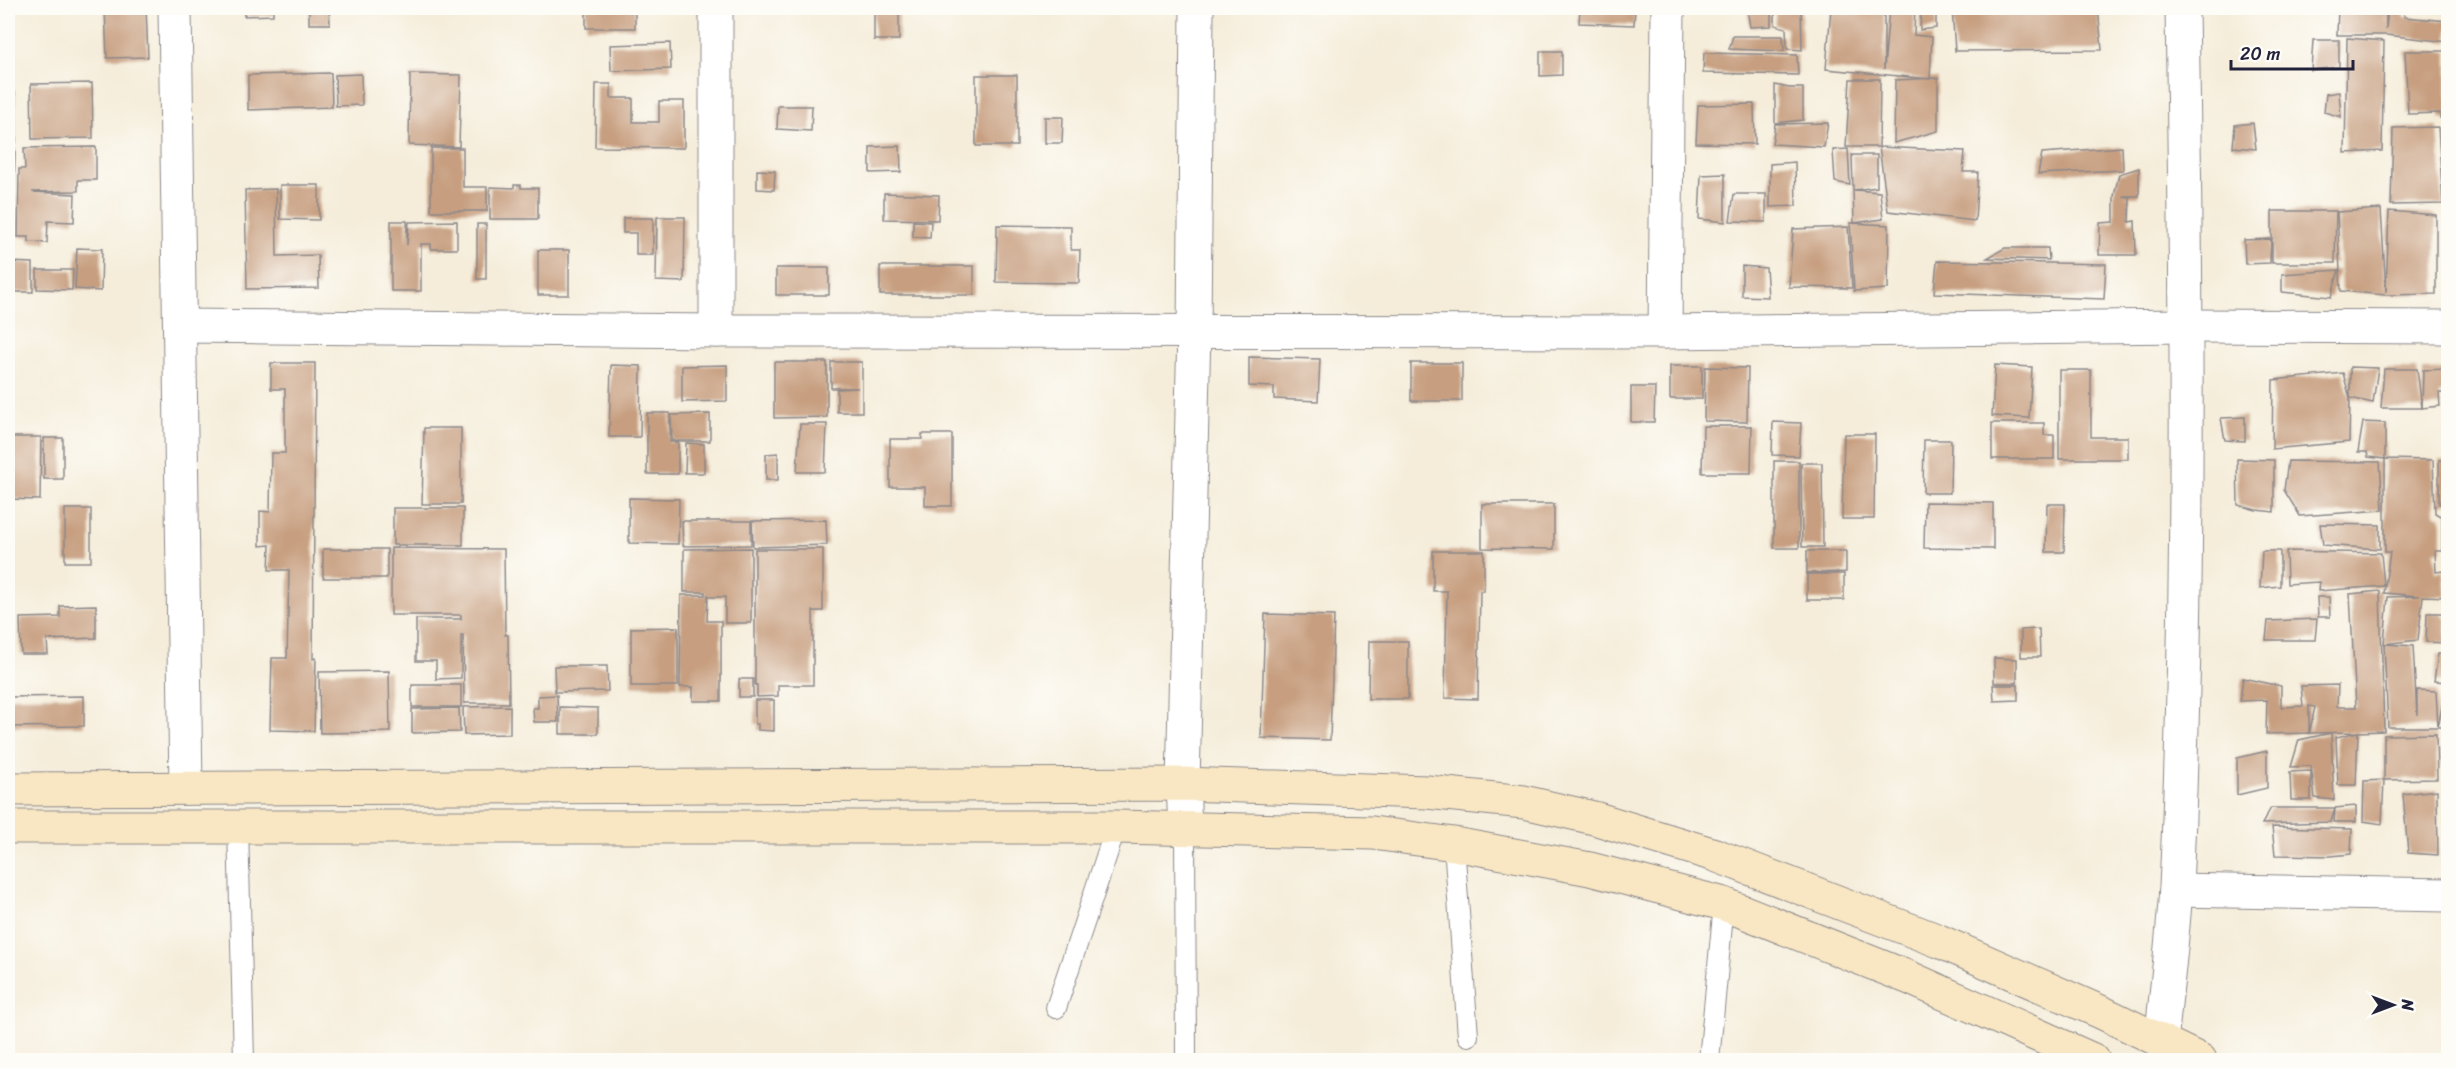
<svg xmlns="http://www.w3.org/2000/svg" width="2456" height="1068" viewBox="0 0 2456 1068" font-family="Sriracha,sans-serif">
<rect width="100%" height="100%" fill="#fdfcf7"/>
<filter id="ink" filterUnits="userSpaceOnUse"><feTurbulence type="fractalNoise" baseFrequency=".0167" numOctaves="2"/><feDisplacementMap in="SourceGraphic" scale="12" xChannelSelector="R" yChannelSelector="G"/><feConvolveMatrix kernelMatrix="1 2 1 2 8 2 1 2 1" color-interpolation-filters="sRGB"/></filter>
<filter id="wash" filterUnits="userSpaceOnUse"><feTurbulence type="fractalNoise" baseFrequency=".008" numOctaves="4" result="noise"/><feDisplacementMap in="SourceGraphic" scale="24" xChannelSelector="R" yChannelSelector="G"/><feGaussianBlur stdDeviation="1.35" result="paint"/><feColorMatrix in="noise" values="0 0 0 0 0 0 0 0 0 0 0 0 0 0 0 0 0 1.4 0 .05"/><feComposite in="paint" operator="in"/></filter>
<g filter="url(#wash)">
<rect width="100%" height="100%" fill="#f5edda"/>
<g id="blocks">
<g fill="#c79f80" fill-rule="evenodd">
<path d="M105,8H146L148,57L107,58Z"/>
<path d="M244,8H273V15L244,16Z"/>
<path d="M309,8H329L330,24H309Z"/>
<rect x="586" y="8" width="49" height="20"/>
<path d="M1580,8H1635L1634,25L1579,23Z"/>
<path d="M1747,8H1771V26L1750,27Z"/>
<path d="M1775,8H1801L1802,50L1787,49L1786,28L1775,25Z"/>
<path d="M1831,8H1884V69L1889,8H1915L1914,35L1932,37L1930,79L1826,69Z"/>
<path d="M1921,8H1936V28L1920,30Z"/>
<path d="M1952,8H2098L2102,50L1955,51Z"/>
<path d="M2338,8H2386V29L2388,8H2404V17L2448,21V42L2386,35H2337Z"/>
<path d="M2429,8H2448V13L2430,10Z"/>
<rect x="874" y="10" width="25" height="30"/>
<path d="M1733,36H1783L1784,51L1729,49Z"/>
<path d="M2347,38L2384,41L2382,151L2345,153Z"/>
<path d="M2313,40H2339V67L2311,70Z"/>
<path d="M670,43L671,69L611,71L610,45Z"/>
<path d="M1540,51H1562V75L1540,76Z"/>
<path d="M2405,51H2448V119L2440,118V113L2408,114Z"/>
<path d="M1704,53L1797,55L1798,75L1703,73Z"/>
<path d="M331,73L332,107L248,110V75Z"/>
<path d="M361,74L362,105L336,106L335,75Z"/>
<path d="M410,74L461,75L459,147L409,145Z"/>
<rect x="976" y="75" width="41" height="71"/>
<path d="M1938,78V131L1894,143L1895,80Z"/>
<path d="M1850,79H1880L1879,147L1965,151L1963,172H1978L1975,221L1888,211L1879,147H1846Z"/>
<path d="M92,83L93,138L32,139L31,84Z"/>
<path d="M596,84H611V98H633V122H659V101H684V148L595,147Z"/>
<path d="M1775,85L1789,88H1803V120L1775,123Z"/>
<path d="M8,92H15L16,143H8Z"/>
<path d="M2339,92L2341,117L2324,112L2326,94Z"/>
<path d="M1754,104L1755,144L1696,143L1698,105Z"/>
<path d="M778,106H812L811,131L777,129Z"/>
<path d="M1045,117H1063L1062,143H1045Z"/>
<path d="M1828,123L1824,147L1772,144L1775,124Z"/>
<path d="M2253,123L2256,149L2233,147L2235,125Z"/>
<path d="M2438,127L2443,204L2391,205L2393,128Z"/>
<path d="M900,146L901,172L870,173V147Z"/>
<path d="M96,147V180H78V191L32,192L75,194L74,222L48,221L47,243L29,242V237H18L19,169H25L24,148Z"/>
<path d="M2122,147L2123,170L2038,174L2042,153Z"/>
<path d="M431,148H463V187H487V211H431Z"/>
<path d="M8,149H15L13,218H8Z"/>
<path d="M1848,149L1850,185L1835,182L1833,150Z"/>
<path d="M1852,155H1877V187L1854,190L1880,192L1883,219L1854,223Z"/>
<path d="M1795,162L1796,206L1770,207V164Z"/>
<path d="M2139,168V196H2123L2130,197L2129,222L2135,221L2136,255H2099L2100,223L2114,222V196L2119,174Z"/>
<path d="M757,170L775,171L774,190L757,189Z"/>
<path d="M1725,174V222L1699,219L1701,175Z"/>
<path d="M280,185H319V220L280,219Z"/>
<path d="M514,185H521V188H538V219H490V187L514,188Z"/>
<path d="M276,189L277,256L318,255L319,288L247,289L245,190Z"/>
<path d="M884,193L939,195L938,220L884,219Z"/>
<path d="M1734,194H1766V222L1730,221Z"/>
<path d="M2381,209L2386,292L2389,211L2436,215V294L2386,295L2341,291L2337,212Z"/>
<path d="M2272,211H2336L2335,263H2272Z"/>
<path d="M657,217H685L684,282L656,281Z"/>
<path d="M623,218H653V255H636V233H623Z"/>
<rect x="8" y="221" width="5" height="34"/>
<path d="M391,221H407V245L409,222L457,221V249H431V244H421V291H391Z"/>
<path d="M913,221L931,222L930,238L913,237Z"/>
<path d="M1850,223L1889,225L1888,289L1854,291Z"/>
<rect x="477" y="224" width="9" height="55"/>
<path d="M997,225L1071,226V250H1080L1079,283L996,282Z"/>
<path d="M1848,227L1852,288L1789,287L1793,229Z"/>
<path d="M2271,239L2270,263L2245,264L2244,240Z"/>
<path d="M77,248L102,249L101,291L75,289Z"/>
<path d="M2005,248H2048L2049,260L1987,258Z"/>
<rect x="538" y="250" width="31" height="45"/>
<path d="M1937,261L2106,264L2104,299L1934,293Z"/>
<path d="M8,262L33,263V292H8Z"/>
<rect x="880" y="266" width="94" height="29"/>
<path d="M1742,266L1766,268L1768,297L1742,296Z"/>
<rect x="776" y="268" width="53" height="27"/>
<path d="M37,270H73L72,290L37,289Z"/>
<path d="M2339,270L2331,297L2282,292V274Z"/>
<path d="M1249,357L1320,359L1318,401L1274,399V387L1249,386Z"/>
<path d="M774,362H827V417L774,418Z"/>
<path d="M831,362H862V412H837V389L858,388H831Z"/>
<path d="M271,363H315L313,659L316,658L314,731L270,730L272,658H287L289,570H269L270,545L260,546V511L270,512L271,453H285V389H271Z"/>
<rect x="1411" y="363" width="51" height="38"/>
<path d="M611,365L641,366L640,437H609Z"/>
<path d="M727,365V401L682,402V366Z"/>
<path d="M1995,365L2032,367L2029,418L1992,416Z"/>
<rect x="1670" y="366" width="32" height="33"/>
<path d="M1705,367L1748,368L1747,422L1704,421Z"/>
<path d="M2350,367L2378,368L2373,403L2350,398Z"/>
<path d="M2384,369H2417L2422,408H2381Z"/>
<path d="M2448,369V393H2439L2440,406L2422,408L2423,370Z"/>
<path d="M2059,370H2091V437H2128V459H2059Z"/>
<path d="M2343,373L2350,398L2349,442L2272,449L2273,380Z"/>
<path d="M1631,387H1655L1654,422H1631Z"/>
<path d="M647,413H670V442H678V474H647Z"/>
<path d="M710,414V441H672L671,415Z"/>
<path d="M2245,417V441L2225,440L2221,418Z"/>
<path d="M1773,422L1801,423L1799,456L1772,455Z"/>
<path d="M2363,422L2385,423V459L2433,460L2435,513L2442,517V551H2435L2436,572L2444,571L2446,597L2423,596L2418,640L2384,644L2388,597L2419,596L2384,593L2390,552H2385V459L2368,457L2367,452H2358Z"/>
<path d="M1992,423H2044V435H2054V459H1992Z"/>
<path d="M800,424H827L825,472H797Z"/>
<path d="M1703,426H1752L1751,473H1702Z"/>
<path d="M424,428H461V504H422Z"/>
<path d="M922,434H952V506H925V487H890V439H922Z"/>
<path d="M1844,434H1875L1874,519H1842Z"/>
<path d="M8,437H41L40,500L8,499Z"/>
<rect x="44" y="438" width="19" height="41"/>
<path d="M1924,440H1951L1950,493H1923Z"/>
<path d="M686,443L704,444V473H685Z"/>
<path d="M778,453V480H766V454Z"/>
<path d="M2237,459L2274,460V512L2256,510L2238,505Z"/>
<path d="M2439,460L2448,461V503L2439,504Z"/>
<rect x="1774" y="461" width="25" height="87"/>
<path d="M2288,461L2380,462L2383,510L2300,516L2284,490Z"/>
<path d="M1801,463H1822L1823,547H1802Z"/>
<path d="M629,498L679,499L678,544L629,543Z"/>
<path d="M1925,502L1993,503V549L1924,548Z"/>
<path d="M1482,504H1554V549L1482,548Z"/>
<path d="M2047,504H2065L2064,552H2046Z"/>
<rect x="393" y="508" width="70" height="37"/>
<rect x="65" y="509" width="26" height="53"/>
<path d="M826,520L827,545L753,547L752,521Z"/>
<path d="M682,521H751V545L683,546Z"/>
<path d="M2320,524L2380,525V549L2323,545Z"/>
<path d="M391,548L504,549L505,635H508L509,703H464L463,635H461V678L436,679V661H416V619H461V615H391Z"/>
<path d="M751,548V623H725V597H710L708,595L707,621H721V701H693V687H680L681,595H705V592H684V549Z"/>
<rect x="323" y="549" width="64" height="29"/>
<path d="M755,549H823V611H813V685H778V696L757,697V685H755Z"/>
<path d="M1433,551H1484V591H1480L1478,699L1445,698L1447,591H1433Z"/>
<path d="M1807,551H1846V572L1807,573Z"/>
<path d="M2262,551H2280V586L2260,588Z"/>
<path d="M2286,551L2381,553L2384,586L2318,591L2319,582L2287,584Z"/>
<rect x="1807" y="574" width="37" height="26"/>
<path d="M2380,591L2384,731L2358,732L2356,785H2338L2336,737L2358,732L2266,734L2267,700L2240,701L2243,678L2281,686V707L2303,706L2301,686L2338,685L2337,707H2356L2350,594ZM2309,706L2315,707L2309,734Z"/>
<path d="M2317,597H2329L2330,617H2318Z"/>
<path d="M96,605V638L47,640L48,654H21L20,618L60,617V606Z"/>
<path d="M2427,613H2441L2447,619L2446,643L2426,642Z"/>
<path d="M1265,614L1334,616L1330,740L1261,738Z"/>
<path d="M2317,619L2315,640H2266L2268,621Z"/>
<path d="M678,627V686H631V628Z"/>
<path d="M2039,629L2040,657H2021V630Z"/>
<path d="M1369,641H1408V699H1368Z"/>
<path d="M2384,644L2413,646L2417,715V690L2436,691L2438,727L2445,691L2448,690V727H2388Z"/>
<path d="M2438,654L2448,655V682L2434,681Z"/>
<path d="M1994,658L2017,659V683H1994Z"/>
<path d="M554,666H607L608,691L555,692Z"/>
<path d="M389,671L390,732L320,733L319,672Z"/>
<rect x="739" y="679" width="14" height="18"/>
<rect x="412" y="685" width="49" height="22"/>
<path d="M1993,685H2018V700L1994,701Z"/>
<path d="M557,695L558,722H534L533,708H538V696Z"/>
<path d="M84,696V726L10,727V697Z"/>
<path d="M755,700H774V731L758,730V724H755Z"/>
<path d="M510,706V734L464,735L463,707Z"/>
<path d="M560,707L598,708V734H560Z"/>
<path d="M459,708L460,732L412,733V709Z"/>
<path d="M2331,733L2334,800L2315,798L2311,766L2291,767L2299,740Z"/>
<path d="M2436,734L2437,779L2384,780L2382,824L2363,821L2364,781L2384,780V735Z"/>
<path d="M2443,734H2448V772L2442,764Z"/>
<path d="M2267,751V788L2237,795V758Z"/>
<path d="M2311,771V800H2291L2290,772Z"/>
<path d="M2437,790L2438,855L2408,853L2403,794Z"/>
<path d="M2356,806V822H2334L2335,808Z"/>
<path d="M2271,808H2335L2331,822L2262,824Z"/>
<path d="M2272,827L2352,829L2351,854L2331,856L2275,855Z"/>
<rect x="2446" y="833" width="2" height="26"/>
</g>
</g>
</g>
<g filter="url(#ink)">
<use href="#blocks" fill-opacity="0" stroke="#8c888a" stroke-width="1.5"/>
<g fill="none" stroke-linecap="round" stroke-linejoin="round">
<g stroke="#8c888a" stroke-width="22">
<g id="lane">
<path d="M238,826L244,1060"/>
<path d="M1185,828L1186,1060"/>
<path d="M1454,844L1468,1036"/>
<path d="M1056,1008L1116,827"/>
<path d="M1709,1060L1724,904"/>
</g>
</g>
<g stroke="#8c888a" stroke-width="35">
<g id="street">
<path d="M175,8L186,788"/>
<path d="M716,8V331"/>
<path d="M180,326L716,331L1665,332L2187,326L2448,327"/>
<path d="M1665,332L1668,8"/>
<path d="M1185,828L1183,784L1194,330L1197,8"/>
<path d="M2176,890L2448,895"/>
<path d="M2161,1043C2166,991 2173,939 2176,887C2190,595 2187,301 2182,8"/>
</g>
</g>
<g stroke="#8c888a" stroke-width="35">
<g id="secondary">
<path d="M8,789L1183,784L1427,792L1524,802L1594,818L1715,855L1939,941L2103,1013L2200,1060"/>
<path d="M8,827H1116L1373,833L1454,844L1590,869L1724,904L1910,978L2093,1060"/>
</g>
</g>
<use href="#lane" stroke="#fff" stroke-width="20"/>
<use href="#street" stroke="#fff" stroke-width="33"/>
<use href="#secondary" stroke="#f9e7c3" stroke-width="33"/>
</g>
</g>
<rect width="2456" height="1068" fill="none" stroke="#fdfcf7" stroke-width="30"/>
<g transform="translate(2393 1005) rotate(90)" stroke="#fdfcf7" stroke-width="4.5" paint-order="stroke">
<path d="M0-4.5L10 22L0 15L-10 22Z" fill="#22223b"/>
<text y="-9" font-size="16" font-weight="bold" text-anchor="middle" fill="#22223b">N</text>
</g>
<path d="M2231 60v9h122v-9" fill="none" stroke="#22223b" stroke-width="3"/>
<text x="2240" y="60" font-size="18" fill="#22223b" stroke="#fdfcf7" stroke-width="4.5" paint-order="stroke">20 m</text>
</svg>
